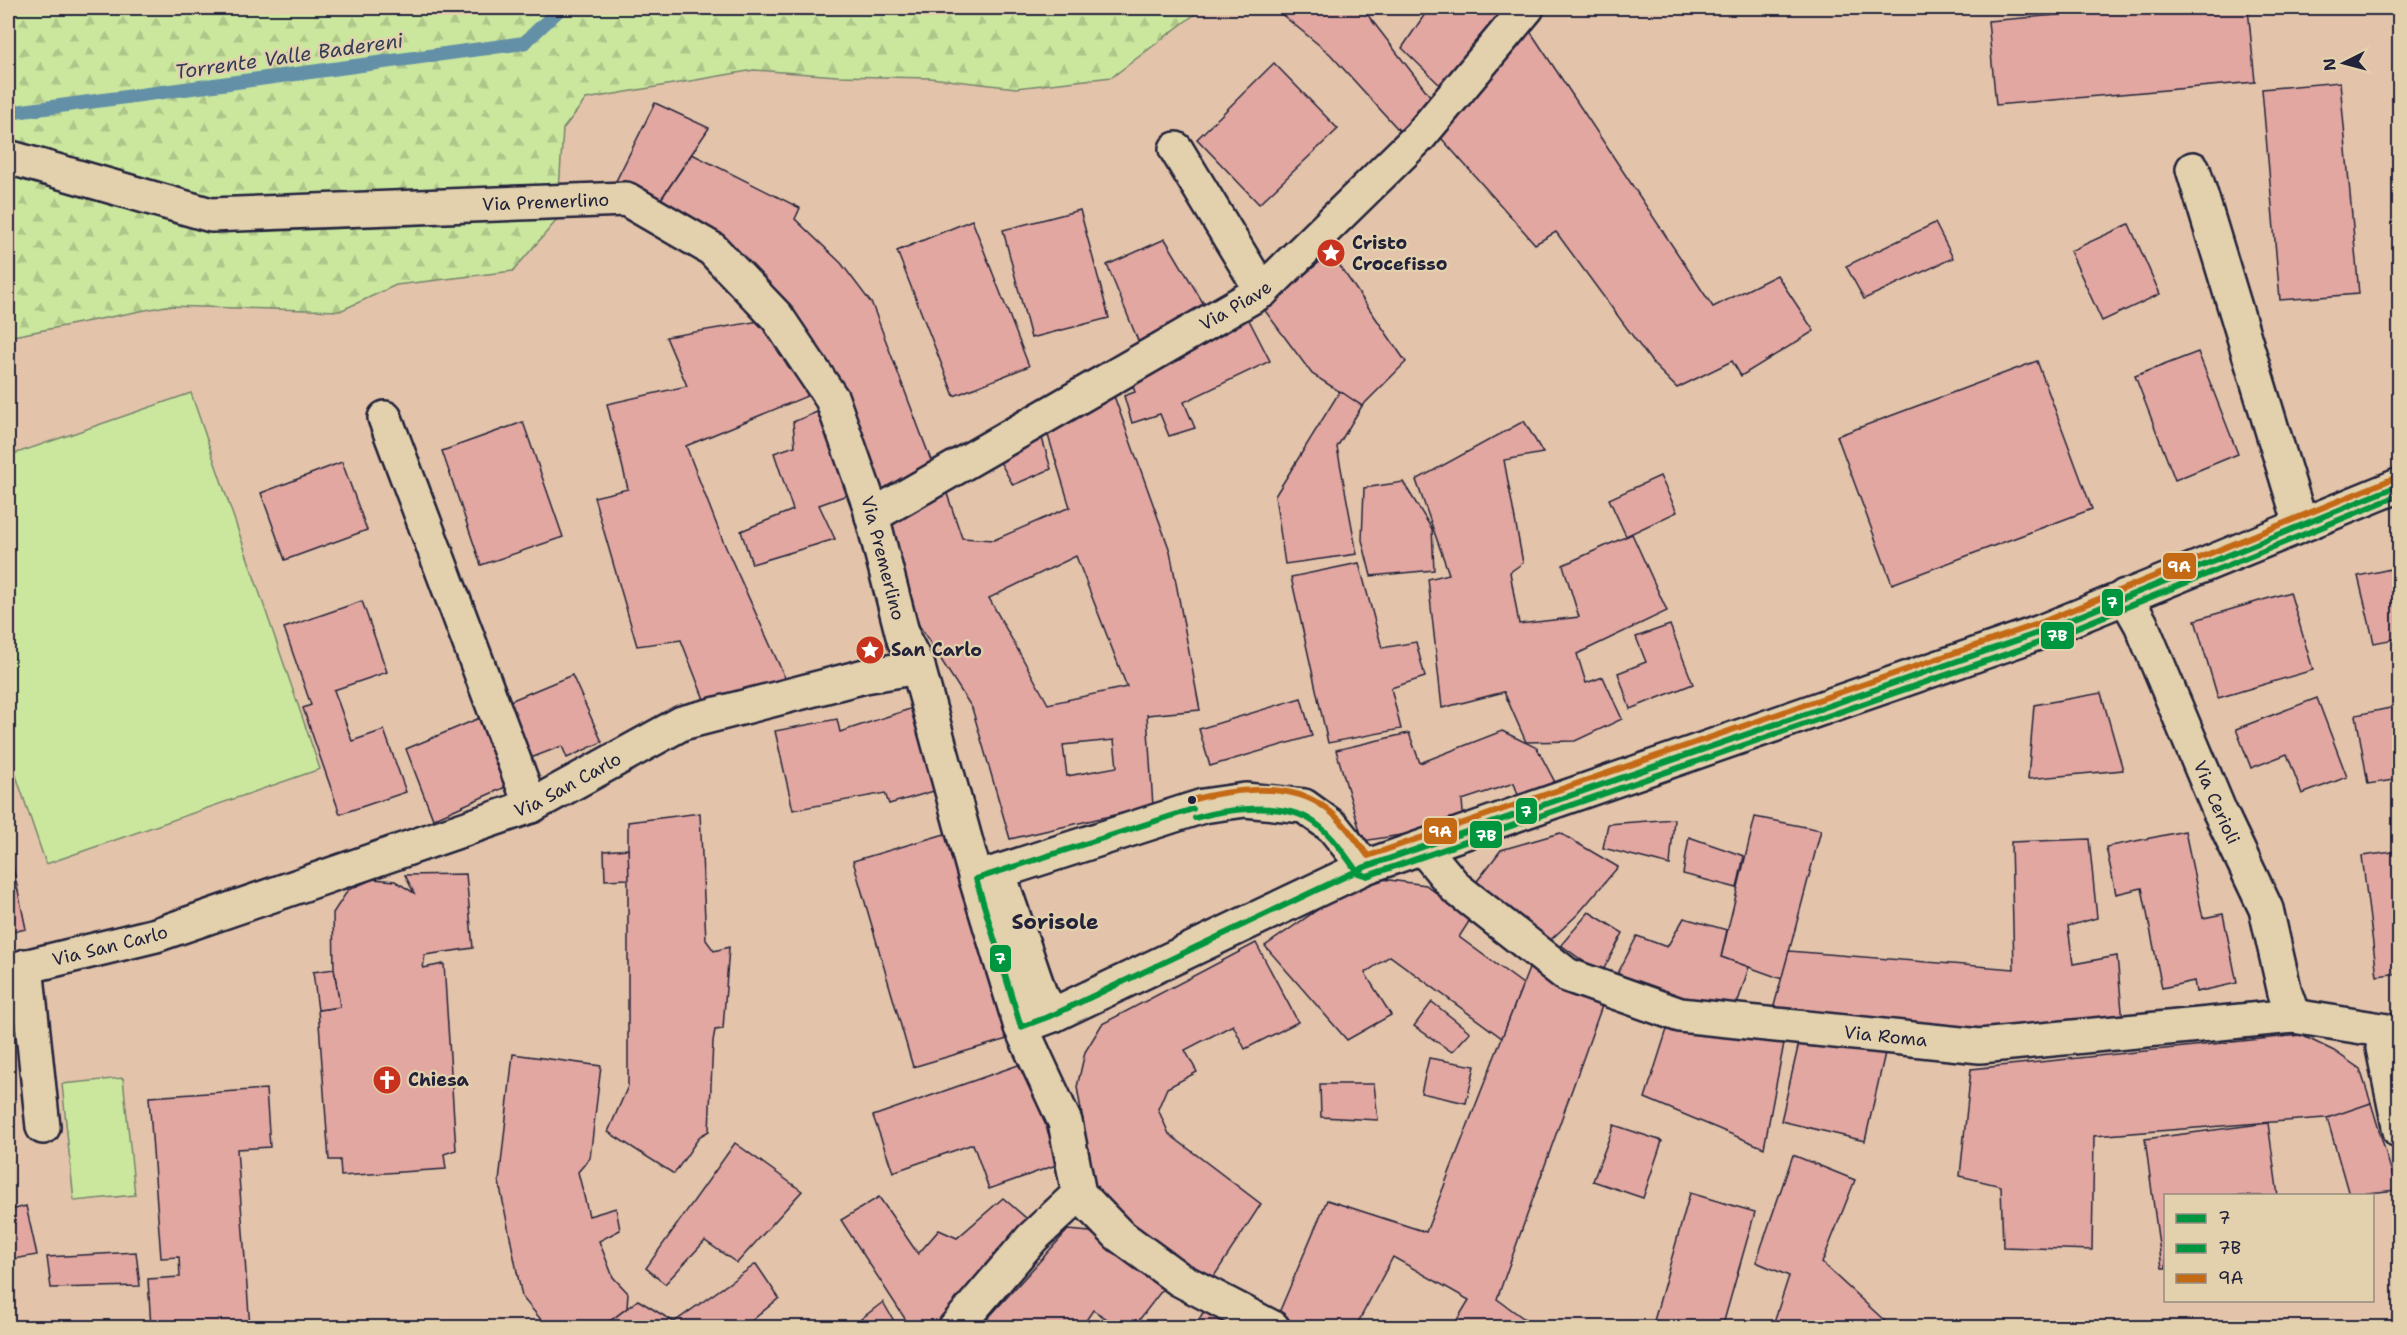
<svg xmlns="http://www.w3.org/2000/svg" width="2407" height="1335" viewBox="0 0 2407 1335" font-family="'Shantell Sans',sans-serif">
<defs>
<pattern id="forest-firs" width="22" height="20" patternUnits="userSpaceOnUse" patternTransform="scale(1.5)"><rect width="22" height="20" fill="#cbe79e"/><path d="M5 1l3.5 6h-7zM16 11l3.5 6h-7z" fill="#aec689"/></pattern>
</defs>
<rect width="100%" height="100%" fill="#e3c4aa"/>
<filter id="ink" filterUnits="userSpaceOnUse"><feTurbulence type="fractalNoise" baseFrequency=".0167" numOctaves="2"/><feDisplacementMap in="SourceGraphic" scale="12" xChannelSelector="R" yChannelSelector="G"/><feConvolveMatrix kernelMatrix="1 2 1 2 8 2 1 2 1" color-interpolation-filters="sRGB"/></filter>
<g filter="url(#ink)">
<path fill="url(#forest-firs)" stroke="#76846c" stroke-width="1.5" d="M8,8H1203L1112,77L1016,88L930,78L837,76L754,70L586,99L563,129L557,220L513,271L396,285L340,311L166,306L8,337Z"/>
<g fill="#cbe79e" stroke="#76846c" stroke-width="1.5">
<path d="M191,393L320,769L46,864L8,752V456Z"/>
<path d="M123,1078L135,1195L74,1201L62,1084Z"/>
</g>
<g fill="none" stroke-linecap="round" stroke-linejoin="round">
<path stroke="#6390a7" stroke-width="14" d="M8,113L524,43L561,8"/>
</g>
<g fill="#e2a7a0" stroke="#22223b" stroke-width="1.5" fill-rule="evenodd">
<path d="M1274,8H1372L1367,14L1437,105L1407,139L1330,54Z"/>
<path d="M1429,8H1519L1446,91L1402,48Z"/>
<path d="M2138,8H2248L2255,82L1996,105L1988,21Z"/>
<path d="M1524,22L1713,307L1777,275L1814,331L1741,376L1732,361L1677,388L1654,365L1556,232L1535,244L1434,130Z"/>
<path d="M1274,63L1338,129L1259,204L1197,139Z"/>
<path d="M2340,82L2359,294L2280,300L2262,89Z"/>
<path d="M655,103L709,128L655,208L614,185Z"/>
<path d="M692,154L800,208L795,219L841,263L872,304L935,471L869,504L777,317L655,208Z"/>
<path d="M1080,210L1109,318L1031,338L1003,230Z"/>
<path d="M972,220L1029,366L954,396L897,251Z"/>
<path d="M1935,223L1953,258L1864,299L1846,266Z"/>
<path d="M2129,224L2160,294L2102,321L2070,251Z"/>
<path d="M1165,239L1205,306L1139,343L1107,265Z"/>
<path d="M1331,253L1406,362L1362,406L1312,374L1263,308Z"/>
<path d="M1247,316L1270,361L1184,402L1195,428L1169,436L1160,414L1132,423L1124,396L1135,392L1131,381Z"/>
<path d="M765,320L812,394L686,446L723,541L786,680L707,707L681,640L637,646L594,497L628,489L607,404L687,386L666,337Z"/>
<path d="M2198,352L2238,454L2175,480L2135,376Z"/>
<path d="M2037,361L2092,509L1892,584L1837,436Z"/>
<path d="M1340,391L1362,406L1337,447L1357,554L1285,564L1275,496Z"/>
<path d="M1114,396L1170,551L1200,710L1147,715L1153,806L1010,839L972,708L915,619L880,520L942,479L962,538L994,540L1070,507L1047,432ZM1076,556L1127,687L1048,704L989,598ZM1114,740L1117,767L1067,776L1063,745Z"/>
<path d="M817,412L850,494L819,505L835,539L752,564L741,531L793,510L774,453L795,446L793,422Z"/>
<path d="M1037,421L1051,469L1013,485L995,453Z"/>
<path d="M1524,421L1543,453L1504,460L1523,563L1510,572L1519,624L1579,617L1563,565L1632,534L1667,611L1577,654L1586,683L1603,677L1622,719L1575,741L1526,742L1504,692L1442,708L1428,579L1449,574L1416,480Z"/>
<path d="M523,422L563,537L481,565L442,451Z"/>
<path d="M342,462L367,530L285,560L261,493Z"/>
<path d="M1660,476L1677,512L1626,536L1609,499Z"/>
<path d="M1403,482L1432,529L1434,570L1371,576L1362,540L1364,488Z"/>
<path d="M1359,563L1382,648L1416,642L1425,677L1391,688L1401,729L1328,743L1291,577Z"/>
<path d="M2400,567V638L2374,643L2358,576Z"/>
<path d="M2290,592L2313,670L2218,698L2195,620Z"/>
<path d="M362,601L387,672L334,690L352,741L384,730L406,792L340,814L303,708L311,705L284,628Z"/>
<path d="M1670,625L1693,684L1630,709L1618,673L1646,662L1636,637Z"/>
<path d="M572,675L602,742L567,758L562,746L523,761L503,704Z"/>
<path d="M2101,693L2123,770L2028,779L2034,705Z"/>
<path d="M1301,698L1312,736L1210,766L1199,729Z"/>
<path d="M2317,698L2347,777L2302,794L2287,754L2251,768L2236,729Z"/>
<path d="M2400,706V779L2368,784L2356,715Z"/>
<path d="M916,707L934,791L889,804L885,793L793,810L775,731L837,719L840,732Z"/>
<path d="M482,717L510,785L433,819L406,749Z"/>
<path d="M1502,731L1537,748L1559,790L1522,807L1514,783L1462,800L1464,825L1363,841L1336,750L1409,733L1420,763Z"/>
<path d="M700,813L706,940L714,951L729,947L723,1029L715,1030L713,1041L709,1131L700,1136L674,1174L608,1132L628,1086V822Z"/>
<path d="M1755,817L1821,830L1782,979L1721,957Z"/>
<path d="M1674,819L1670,865L1603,848L1608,824Z"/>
<path d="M955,831L1014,1037L913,1067L853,861Z"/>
<path d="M2185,831L2203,918L2223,914L2237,983L2196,992L2194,981L2162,988L2142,888L2116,894L2106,847Z"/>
<path d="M1560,833L1618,867L1578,914L1538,952L1471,889L1501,850Z"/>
<path d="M1689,837L1744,856L1737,888L1683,874Z"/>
<path d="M2089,839L2097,918L2068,926L2073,964L2117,956L2124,1033L1980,1046L1769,1024L1789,951L2014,969L2011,842Z"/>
<path d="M8,843L26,929L8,933Z"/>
<path d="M628,849L629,879L605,880L604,851Z"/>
<path d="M2400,851V973L2377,976L2362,856Z"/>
<path d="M466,874L473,948L425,955L423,968L444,964L456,1150L444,1154L446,1169L341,1176L340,1160H329L318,1010L340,1007L334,969L333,913L348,890L373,879L395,881L414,893L405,875Z"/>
<path d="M1375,878L1426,885L1470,920L1459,937L1523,984L1502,1038L1390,956L1365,973L1391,1015L1347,1040L1265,946L1326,904Z"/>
<path d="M1589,912L1623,933L1601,974L1561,945Z"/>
<path d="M1684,918L1727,930L1721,957L1749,967L1732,1020L1615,979L1637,936L1667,947Z"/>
<path d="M1256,943L1298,1022L1245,1049L1233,1025L1185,1050L1197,1072L1167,1088L1158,1109L1169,1134L1261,1204L1209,1284L1124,1221L1094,1183L1077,1087L1085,1052L1102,1024Z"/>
<path d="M1530,966L1603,1003L1497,1299L1537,1328H1452L1469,1300L1393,1257L1355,1328H1307L1278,1315L1327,1200L1426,1232Z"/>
<path d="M334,969L340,1007L318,1010L313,972Z"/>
<path d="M1432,1002L1470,1032L1452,1052L1414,1026Z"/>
<path d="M1670,1020L1785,1038L1764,1148L1645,1098Z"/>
<path d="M1801,1034L1885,1053L1865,1141L1781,1121Z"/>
<path d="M2301,1035L2334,1051L2360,1069L2371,1103L2338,1117L2094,1136L2092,1250L2003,1247L2001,1186L1960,1176L1971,1069Z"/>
<path d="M513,1054L601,1066L590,1158L578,1172L589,1216L616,1208L620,1230L599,1241L613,1277L628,1293L627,1308L601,1328H548L522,1297L499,1182Z"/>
<path d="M1429,1058L1475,1066L1466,1103L1421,1093Z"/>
<path d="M1024,1063L1059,1164L989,1189L973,1144L893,1172L873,1116Z"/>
<path d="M1320,1084H1374L1378,1120L1321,1117Z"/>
<path d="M266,1089L270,1147L237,1149L250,1328H151L148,1279L180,1277L179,1257L161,1258L149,1097Z"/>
<path d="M2371,1103L2397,1190L2349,1195L2327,1118Z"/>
<path d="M2268,1123L2278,1196H2166V1268H2162L2145,1139Z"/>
<path d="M1614,1125L1662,1141L1643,1198L1593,1181Z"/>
<path d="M735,1143L802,1191L737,1263L705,1241L665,1284L646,1268Z"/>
<path d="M1793,1155L1855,1180L1822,1263L1885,1321L1879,1328H1772L1789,1276L1756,1262Z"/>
<path d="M1690,1193L1755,1212L1722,1328H1652Z"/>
<path d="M879,1197L918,1254L939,1230L957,1238L1003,1198L1040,1230L937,1328H911L841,1220Z"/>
<path d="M26,1206L37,1255L8,1260V1211Z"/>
<path d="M1068,1230L1090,1232L1163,1289L1133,1328H1121L1093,1310L1081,1328H979Z"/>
<path d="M136,1252L140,1286L51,1288L47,1257Z"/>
<path d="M756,1264L779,1298L743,1328H601L638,1300L674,1322Z"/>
<path d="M883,1302L898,1328H866L861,1319Z"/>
<path d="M1205,1309L1249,1328H1194Z"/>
</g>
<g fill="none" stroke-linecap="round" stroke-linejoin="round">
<g stroke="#22223b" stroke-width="38">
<g id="minor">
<path d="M1176,149L1262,291"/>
<path id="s1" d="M8,157L211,215L626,199L712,249L777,317L832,399L869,504L904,640L918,667L976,879L1021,1027L1065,1122L1079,1194L1119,1235L1179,1279L1273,1328"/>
<path d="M2193,169L2301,525"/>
<path d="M385,418L531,806"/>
<path id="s2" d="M872,516L1262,291L1420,136L1527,8"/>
<path id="s3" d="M2125,596L2141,624L2219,810L2266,909L2285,993L2293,1016"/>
<path id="s4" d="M1424,849L1456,888L1567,975L1680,1015L1980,1046L2293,1016L2400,1033"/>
<path d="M1001,871L1003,886L1040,994L1053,1015"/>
<path d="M976,879L1203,806L1245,800L1304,806L1333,827L1365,867"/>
<path d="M26,966L43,1127"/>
<path id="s5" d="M8,971L156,935L531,806L682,723L865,676L918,667"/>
<path d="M1021,1027L1053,1015L1365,867L2038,633L2400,485"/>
<path d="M2386,1032L2383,1048L2400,1131"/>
<path d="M955,1328L1032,1238L1079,1194"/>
</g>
</g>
<use href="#minor" stroke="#e3d1ae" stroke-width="33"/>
<g stroke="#e3d1ae" stroke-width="10">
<path id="bus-1" d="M1193,809L976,879L1021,1027L1053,1015L1365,867L2038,633L2400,485"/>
</g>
<g stroke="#e3d1ae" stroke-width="10">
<path id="bus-2" d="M1195,818C1225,809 1281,802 1309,819C1330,831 1344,854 1358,873L1367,876L2041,642L2400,495"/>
</g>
<g stroke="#e3d1ae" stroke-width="10">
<path id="bus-3" d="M1191,800C1227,790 1283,782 1318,803C1339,815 1354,837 1368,856L2035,625L2397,477"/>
</g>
<use href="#bus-1" stroke="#00963f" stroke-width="6"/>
<use href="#bus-2" stroke="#00963f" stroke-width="6"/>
<use href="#bus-3" stroke="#c46a15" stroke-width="6"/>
</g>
</g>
<defs>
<g id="sight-disc" transform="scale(1.5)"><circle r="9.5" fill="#c8321e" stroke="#e3d1ae"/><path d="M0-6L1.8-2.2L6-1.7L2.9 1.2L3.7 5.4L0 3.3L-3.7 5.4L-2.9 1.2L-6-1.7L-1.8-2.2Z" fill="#fff"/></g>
<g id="church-disc" transform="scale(1.5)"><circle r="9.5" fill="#c8321e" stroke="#e3d1ae"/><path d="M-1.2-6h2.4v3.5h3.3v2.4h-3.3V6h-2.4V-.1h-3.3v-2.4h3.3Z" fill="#fff"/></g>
</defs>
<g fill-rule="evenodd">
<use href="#sight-disc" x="1331" y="253"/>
<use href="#sight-disc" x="870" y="650"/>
<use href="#church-disc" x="387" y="1080"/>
</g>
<circle fill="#22223b" stroke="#e3d1ae" stroke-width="2" cx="1192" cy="800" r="5"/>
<g text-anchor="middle" stroke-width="4.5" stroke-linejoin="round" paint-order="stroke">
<g font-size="18" fill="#22223b" stroke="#e3d1ae">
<text dy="6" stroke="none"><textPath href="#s1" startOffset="546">Via Premerlino</textPath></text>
<text dy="6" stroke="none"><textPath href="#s2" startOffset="420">Via Piave</textPath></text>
<text dy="6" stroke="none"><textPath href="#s1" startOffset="1086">Via Premerlino</textPath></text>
<text dy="6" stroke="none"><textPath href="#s5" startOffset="591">Via San Carlo</textPath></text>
<text dy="6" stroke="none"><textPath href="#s3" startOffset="226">Via Cerioli</textPath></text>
<text dy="6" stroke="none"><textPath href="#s5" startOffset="105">Via San Carlo</textPath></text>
<text dy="6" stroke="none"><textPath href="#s4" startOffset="518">Via Roma</textPath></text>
</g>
<g font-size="18" font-weight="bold" fill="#22223b" stroke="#e3d1ae" text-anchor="start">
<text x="1352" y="249">Cristo<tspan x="1352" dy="21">Crocefisso</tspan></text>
<text x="891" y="656">San Carlo</text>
<text x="408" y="1086">Chiesa</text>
</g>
<g font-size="20" font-style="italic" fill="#323d56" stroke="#e3d1ae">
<text transform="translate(289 56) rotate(-8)" y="7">Torrente Valle Badereni</text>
</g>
<g font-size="21" font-weight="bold" fill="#22223b" stroke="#e3d1ae">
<text x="1055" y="929">Sorisole</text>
</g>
</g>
<g stroke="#e3d1ae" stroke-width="2">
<rect x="2162" y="552" width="35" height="28" rx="6" fill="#c46a15"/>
<rect x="2101" y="588" width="23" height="29" rx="6" fill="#00963f"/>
<rect x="2040" y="621" width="35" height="29" rx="6" fill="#00963f"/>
<rect x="1515" y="797" width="23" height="28" rx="6" fill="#00963f"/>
<rect x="1423" y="817" width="35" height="28" rx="6" fill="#c46a15"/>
<rect x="1469" y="820" width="34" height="29" rx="6" fill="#00963f"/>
<rect x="989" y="944" width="23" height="29" rx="6" fill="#00963f"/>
</g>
<g font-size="16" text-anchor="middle" font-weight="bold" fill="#fff">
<text x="2179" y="572">9A</text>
<text x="2112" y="608">7</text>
<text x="2057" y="641">7B</text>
<text x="1526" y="817">7</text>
<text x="1440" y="837">9A</text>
<text x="1486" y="841">7B</text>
<text x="1000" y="964">7</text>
</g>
<rect width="2407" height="1335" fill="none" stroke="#e3d1ae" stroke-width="30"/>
<rect x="15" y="15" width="2377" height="1305" fill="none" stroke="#22223b" stroke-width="2" filter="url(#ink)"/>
<rect x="2164" y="1194" width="210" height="108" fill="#e3d1ae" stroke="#968b80" stroke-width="1.5"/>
<rect x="2176" y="1214" width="30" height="9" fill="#00963f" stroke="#968b80" stroke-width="1.5"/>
<text x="2218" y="1224" font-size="18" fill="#22223b">7</text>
<rect x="2176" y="1244" width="30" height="9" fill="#00963f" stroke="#968b80" stroke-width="1.5"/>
<text x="2218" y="1254" font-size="18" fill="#22223b">7B</text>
<rect x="2176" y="1274" width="30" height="9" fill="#c46a15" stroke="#968b80" stroke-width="1.5"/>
<text x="2218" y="1284" font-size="18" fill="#22223b">9A</text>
<g transform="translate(2344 63) rotate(264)" stroke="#e3d1ae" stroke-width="4.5" paint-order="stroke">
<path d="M0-4.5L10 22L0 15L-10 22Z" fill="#22223b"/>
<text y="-9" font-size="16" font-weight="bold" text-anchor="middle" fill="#22223b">N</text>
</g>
</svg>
